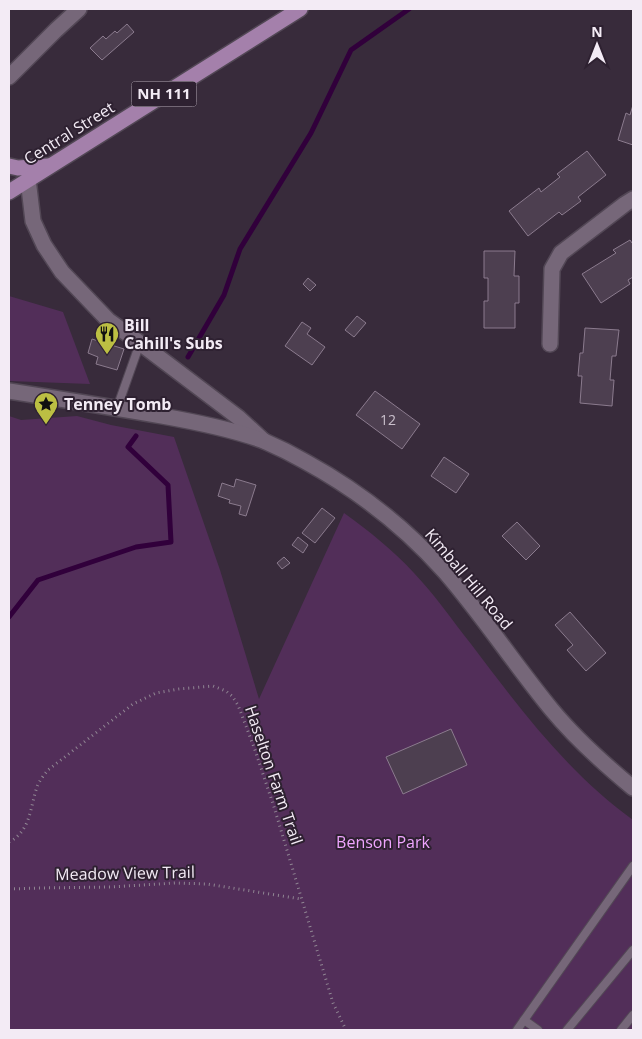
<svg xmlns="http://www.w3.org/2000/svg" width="642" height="1039" viewBox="0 0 642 1039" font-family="'Open Sans',sans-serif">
<rect width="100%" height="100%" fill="#382b3b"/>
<g fill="#522e59">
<path d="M9,296L63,312L90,384L9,381Z"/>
<path d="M9,416L21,420L77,416L111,425L174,437L220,570L259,699L344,513C369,531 393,550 414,573C435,595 452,620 471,644C520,709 567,772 633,820V1030H9Z"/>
</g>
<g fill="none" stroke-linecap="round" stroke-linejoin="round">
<g stroke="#31003b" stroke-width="5">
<path d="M188,357L224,295L240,249L311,133L351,50L409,9"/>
<path d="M9,617L38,580L136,547L171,542L168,485L128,447L136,436"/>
</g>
</g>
<g fill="#4d3f50" stroke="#8b7b8e">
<path d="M127,24L134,32L102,60L90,48L103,36L106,39L115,31L117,33Z"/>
<path d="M633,105V145L618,140L626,113L630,115Z"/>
<path d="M587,151L606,175L578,197L581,201L562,215L559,212L528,236L509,211L539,188L541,192L560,177L557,174Z"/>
<path d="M630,240L632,243H633V277L628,280L630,284L601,303L582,274L616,253L613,250Z"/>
<path d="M484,251H515L514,276H519V303H515V328H484V301H488V278H484Z"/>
<path d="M308,278L316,285L310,291L303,284Z"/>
<path d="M357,316L366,323L354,337L345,330Z"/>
<path d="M302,322L311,328L307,334L325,347L312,365L285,346Z"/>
<path d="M585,328L619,330L616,356H612L610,380H614L612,406L580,403L582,376H578L580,353H583Z"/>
<path d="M92,339L124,349L117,370L96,364L98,357L88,353Z"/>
<path d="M375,391L420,424L402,449L356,415Z"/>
<path d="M444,457L469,474L456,493L431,476Z"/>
<path d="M236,479L256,485L246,516L239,514L241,506L229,503L230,500L218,496L222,483L234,487Z"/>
<path d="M322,508L335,518L315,543L302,533Z"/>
<path d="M517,522L540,546L526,560L502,536Z"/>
<path d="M298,537L308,545L303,553L292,545Z"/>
<path d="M284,557L290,563L282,569L277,563Z"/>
<path d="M570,612L606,653L586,671L567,650L573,645L555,625Z"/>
<path d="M451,729L467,765L403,794L386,757Z"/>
</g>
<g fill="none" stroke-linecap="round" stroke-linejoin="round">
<g stroke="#524755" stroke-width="10">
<g id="service">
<path d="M117,408L140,343"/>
<path d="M524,1020L538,1030"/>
<path d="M517,1030L633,866"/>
<path d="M567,1030L633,950"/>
<path d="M621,1030L633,1015"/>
</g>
</g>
<g stroke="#524755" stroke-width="18">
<g id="minor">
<path d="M9,77L56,30L79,9"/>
<path d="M28,179L33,221L44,245L62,272L108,320L140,343L239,418L264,441"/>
<path d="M550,344L552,269L561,253L625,204L633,199"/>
</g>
</g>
<g stroke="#524755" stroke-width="18">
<path id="tertiary" d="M9,391C60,399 111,407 162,416C196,422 232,429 264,441C278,447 292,454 306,462C359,491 404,526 445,572C483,616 515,665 552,710C576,739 604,764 633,788"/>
</g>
<g stroke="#524755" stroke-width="18">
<g id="primary">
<path d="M9,166L18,168L48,166"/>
<path d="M9,192L300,9"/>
</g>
</g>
<g stroke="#908693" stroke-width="3" stroke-dasharray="1 4" stroke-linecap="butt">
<path d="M9,842C31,831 30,807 37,787C39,781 44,775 48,770L133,704L156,693L179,689L213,686L226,691L232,696L238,705L255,750L274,807L333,1003L346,1030"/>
<path d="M9,889L39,888L110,887L175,883L207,884L301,899"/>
</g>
<use href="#service" stroke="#766779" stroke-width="8"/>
<use href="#minor" stroke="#766779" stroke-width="15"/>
<use href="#tertiary" stroke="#766779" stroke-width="15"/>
<use href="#primary" stroke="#a480ab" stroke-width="15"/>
</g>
<defs>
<g id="restaurant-pin" transform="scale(1.25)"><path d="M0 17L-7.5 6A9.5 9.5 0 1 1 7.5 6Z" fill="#bcbf43" stroke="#2e2131"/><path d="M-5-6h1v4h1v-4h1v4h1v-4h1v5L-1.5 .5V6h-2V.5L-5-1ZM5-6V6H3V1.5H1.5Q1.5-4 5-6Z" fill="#111"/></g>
<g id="sight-pin" transform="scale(1.25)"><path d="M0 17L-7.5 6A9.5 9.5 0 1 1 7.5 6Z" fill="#bcbf43" stroke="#2e2131"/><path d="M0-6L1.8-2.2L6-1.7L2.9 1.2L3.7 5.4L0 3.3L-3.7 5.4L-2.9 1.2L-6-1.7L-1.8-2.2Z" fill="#111"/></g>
</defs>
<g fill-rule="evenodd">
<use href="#restaurant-pin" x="107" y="334"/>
<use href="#sight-pin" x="46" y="404"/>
</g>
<g text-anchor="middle" stroke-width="4" stroke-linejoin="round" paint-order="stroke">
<g font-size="14" fill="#cac0cc">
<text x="388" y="425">12</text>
</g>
<rect fill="#2e2131" stroke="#b8aeba" stroke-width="1" x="131.5" y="81.5" width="65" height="25" rx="4"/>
<g font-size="15" font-weight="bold" fill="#f3ebf5">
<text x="164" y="99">NH 111</text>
</g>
<g font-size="16" fill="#f3ebf5" stroke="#2e2131">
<text transform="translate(69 133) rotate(-32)" y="6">Central Street</text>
<text transform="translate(469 579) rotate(50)" y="6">Kimball Hill Road</text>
<text transform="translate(274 775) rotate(71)" y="6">Haselton Farm Trail</text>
<text transform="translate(125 873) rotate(-1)" y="6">Meadow View Trail</text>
</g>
<g font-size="16" font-weight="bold" fill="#f3ebf5" stroke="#2e2131" text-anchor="start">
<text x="124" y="331">Bill<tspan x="124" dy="18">Cahill's Subs</tspan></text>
<text x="64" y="410">Tenney Tomb</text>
</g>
<g font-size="16" fill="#efa5fe" stroke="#2e2131">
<text x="383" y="848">Benson Park</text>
</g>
</g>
<rect width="642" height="1039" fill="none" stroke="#f3ebf5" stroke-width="20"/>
<g transform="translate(597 45)" stroke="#2e2131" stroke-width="4" paint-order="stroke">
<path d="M0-4L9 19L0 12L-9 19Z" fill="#f3ebf5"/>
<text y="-8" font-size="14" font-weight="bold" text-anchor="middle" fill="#f3ebf5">N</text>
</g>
</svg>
